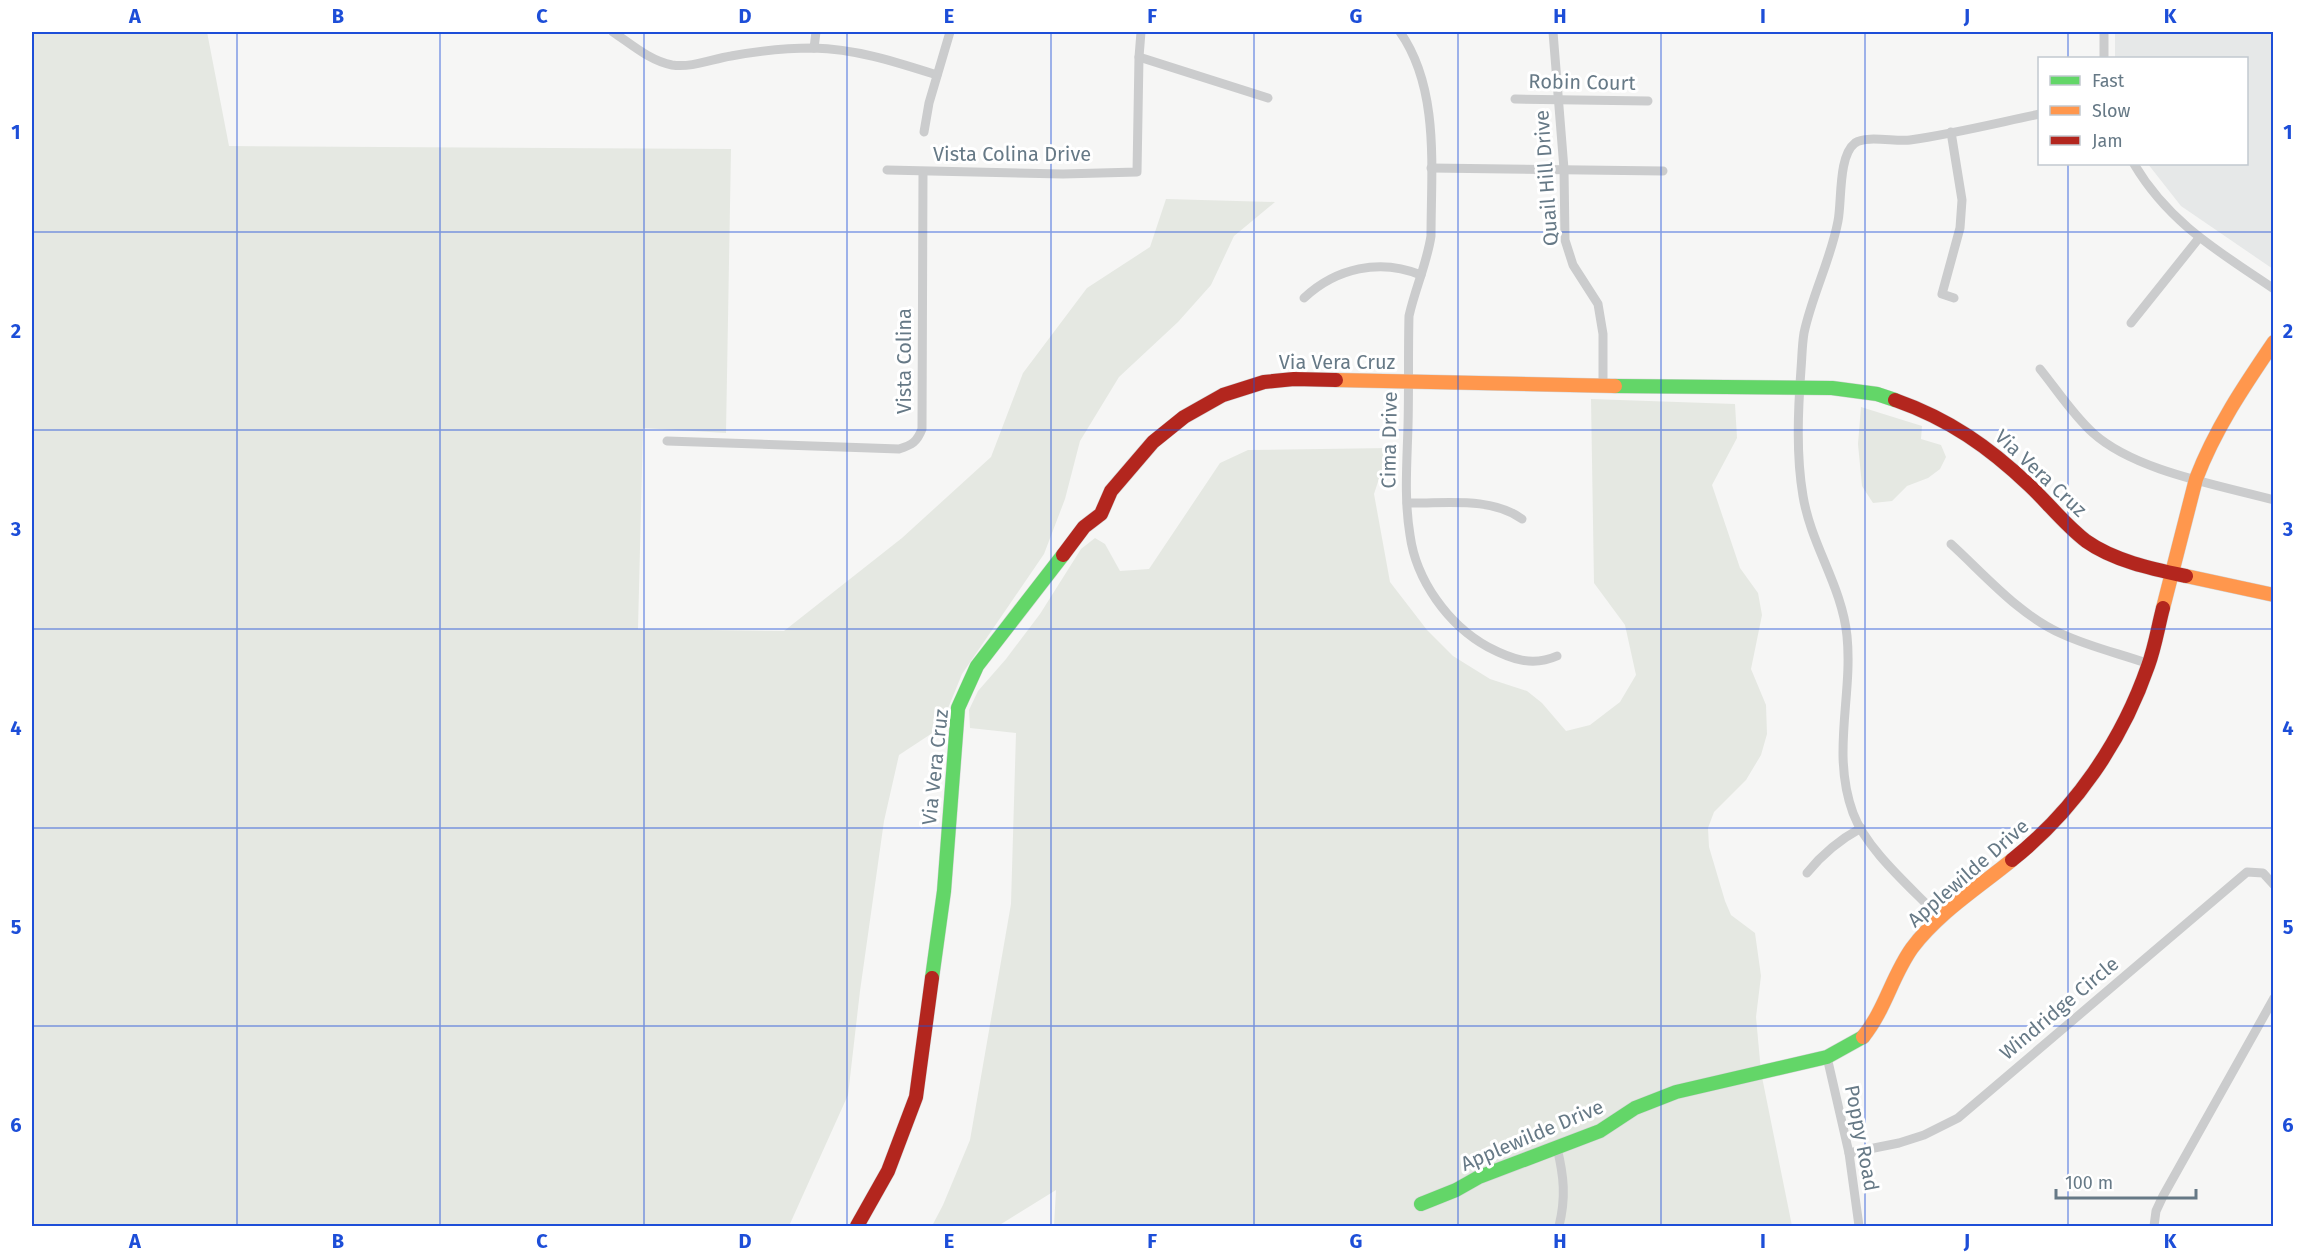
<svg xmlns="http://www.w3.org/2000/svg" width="2305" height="1258" viewBox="0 0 2305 1258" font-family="'Fira Sans',sans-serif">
<rect width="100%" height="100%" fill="#f6f6f5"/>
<path fill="#e6e8e8" d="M2115,32H2273V269L2181,206L2148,164H2246V58H2115Z"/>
<g fill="#e5e8e2">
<path d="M32,32H207L229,146L731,149L726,433L643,428L638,629L784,631L902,538L991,457L1023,373L1087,288L1150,247L1166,199L1275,202L1234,236L1211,285L1178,322L1119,377L1080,441L1065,499L1044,554L962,674L940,728L899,755L884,821L860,991L848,1095L789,1226H32Z"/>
<path d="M1591,399L1735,404L1737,438L1712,485L1740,568L1758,593L1762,615L1751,669L1766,705L1767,734L1761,755L1746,780L1714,812L1708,828L1709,847L1725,901L1731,915L1755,933L1761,976L1756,1017L1761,1072L1792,1226H1054L1056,1190L998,1226H932L943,1205L970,1140L1011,904L1016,733L970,728L969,710L978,691L1006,659L1040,614L1081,549L1095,538L1105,544L1120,571L1149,569L1220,463L1248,450L1389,448L1374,494L1390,582L1427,630L1453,656L1490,679L1527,691L1542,703L1566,731L1590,725L1620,702L1636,675L1625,625L1594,583Z"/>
<path d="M1861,407L1922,426L1921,439L1941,445L1946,457L1940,469L1928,478L1907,486L1892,501L1873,503L1862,486L1858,444Z"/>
</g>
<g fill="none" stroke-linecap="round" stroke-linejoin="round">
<g stroke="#d3d4d5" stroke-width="15">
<g id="fast">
<path d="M1615,386L1832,388L1877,394L1895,400"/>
<path d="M932,978L944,891L958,708L977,666L1063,555"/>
<path d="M1421,1204L1456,1190L1479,1177L1600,1131L1635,1108L1676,1092L1827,1057L1863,1037"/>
</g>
</g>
<g stroke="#d3d4d5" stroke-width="15">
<g id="slow">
<path d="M1336,380L1615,386"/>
<path d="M2186,576L2274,595"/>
<path d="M2163,608L2196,479C2215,429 2244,386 2274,342"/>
<path d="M1863,1037C1885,1010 1892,976 1912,948C1938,913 1979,887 2012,860"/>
</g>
</g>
<g stroke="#d3d4d5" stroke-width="15">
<g id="jam">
<path d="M1895,400C1949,419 1989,447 2030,486C2049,504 2065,525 2086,541C2114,561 2153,569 2186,576"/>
<path d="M1063,555L1084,527L1101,514L1111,491L1153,442L1184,417L1223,395L1264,382L1294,379L1336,380"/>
<path d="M2012,860C2075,810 2122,741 2148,666C2155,647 2158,627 2163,608"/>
<path d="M857,1226L888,1171L916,1097L932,978"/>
</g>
</g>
<g stroke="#cbcccd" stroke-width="9">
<path d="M613,32C631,44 650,61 672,65C692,68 712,59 731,56C758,51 785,48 813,48C857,49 896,62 937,75"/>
<path d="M1400,32C1440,89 1431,169 1431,236C1427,263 1415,289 1409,316C1408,353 1409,389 1408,426C1407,462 1404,499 1410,535C1416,580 1448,625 1488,647C1511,659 1532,667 1557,656"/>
<path d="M1553,32L1564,169L1565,240L1573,265L1598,304L1603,334V386"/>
<path d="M814,48L816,32"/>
<path d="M1139,57L1268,98"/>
<path d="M2104,58V32"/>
<path d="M1515,99L1648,101"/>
<path d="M924,132L929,103L950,32"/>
<path d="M1951,132L1962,200L1960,228L1942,294L1954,298"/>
<path d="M2134,164C2169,223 2218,251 2274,289"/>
<path d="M1431,168L1663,171"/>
<path d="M887,170L1063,174L1137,172L1139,57L1141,32"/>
<path d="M1304,298C1336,268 1380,258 1421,275"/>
<path d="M2131,323L2199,238"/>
<path d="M2040,369C2057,390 2073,415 2093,433C2135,471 2219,485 2274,500"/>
<path d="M667,441L899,449C912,445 917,442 922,429L923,172"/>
<path d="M1407,503C1443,504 1491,496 1522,519"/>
<path d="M1951,544C1985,575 2019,615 2062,634C2090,647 2121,654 2149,664"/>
<path d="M1807,873C1823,853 1839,840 1861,828"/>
<path d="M1940,918C1912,888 1867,851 1853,813C1831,753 1853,696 1847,636C1842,586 1811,545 1803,496C1796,455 1798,410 1801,369C1802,357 1802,345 1804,333C1812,295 1831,259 1838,221C1842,201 1838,156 1855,143C1866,135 1896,142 1910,140C1953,134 1997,123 2040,114"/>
<path d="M1827,1057L1849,1153L1859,1226"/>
<path d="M1557,1148C1564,1176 1566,1198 1559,1226"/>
<path d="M1849,1153L1899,1143L1924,1135L1958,1118L2247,872L2263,873L2274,885"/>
<path d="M2154,1226L2156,1211L2163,1196L2274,998"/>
</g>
<use href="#fast" stroke="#63d668" stroke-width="14"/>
<use href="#slow" stroke="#ff974d" stroke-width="14"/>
<use href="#jam" stroke="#b3261e" stroke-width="14"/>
</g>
<path fill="none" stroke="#1d4ed8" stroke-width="1.5" stroke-opacity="0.55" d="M237,32V1226M440,32V1226M644,32V1226M847,32V1226M1051,32V1226M1254,32V1226M1458,32V1226M1661,32V1226M1865,32V1226M2068,32V58M2068,164V1226M32,232H2274M32,430H2274M32,629H2274M32,828H2274M32,1026H2274"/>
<g text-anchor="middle" stroke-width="6" stroke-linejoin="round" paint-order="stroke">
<g font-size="20" fill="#667986" stroke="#fff">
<text transform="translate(1582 82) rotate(1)" y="7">Robin Court</text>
<text x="1012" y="161">Vista Colina Drive</text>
<text transform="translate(1546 178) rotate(-94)" y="7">Quail Hill Drive</text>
<text transform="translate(904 361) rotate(-90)" y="7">Vista Colina</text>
<text x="1337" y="369">Via Vera Cruz</text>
<text transform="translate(1389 440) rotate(-89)" y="7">Cima Drive</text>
<text transform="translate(2041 473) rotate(43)" y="7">Via Vera Cruz</text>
<text transform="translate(935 767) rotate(-84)" y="7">Via Vera Cruz</text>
<text transform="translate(1968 873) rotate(-41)" y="7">Applewilde Drive</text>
<text transform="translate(2059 1008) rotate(-40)" y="7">Windridge Circle</text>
<text transform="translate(1532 1135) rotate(-23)" y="7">Applewilde Drive</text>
<text transform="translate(1862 1138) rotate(79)" y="7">Poppy Road</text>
</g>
</g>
<rect width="2305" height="1258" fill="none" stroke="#ffffff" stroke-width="66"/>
<rect x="2038" y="57" width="210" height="108" fill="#ffffff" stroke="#c2c9cf" stroke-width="1.5"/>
<rect x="2050" y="76" width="30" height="9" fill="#63d668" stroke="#c2c9cf" stroke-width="1.5"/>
<text x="2092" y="87" font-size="18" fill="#667986">Fast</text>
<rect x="2050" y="106" width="30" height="9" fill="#ff974d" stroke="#c2c9cf" stroke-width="1.5"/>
<text x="2092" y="117" font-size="18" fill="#667986">Slow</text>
<rect x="2050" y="136" width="30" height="9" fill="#b3261e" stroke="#c2c9cf" stroke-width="1.5"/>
<text x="2092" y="147" font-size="18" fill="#667986">Jam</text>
<path d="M2056 1189v9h140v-9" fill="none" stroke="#667986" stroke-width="3"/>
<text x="2065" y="1189" font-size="18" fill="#667986" stroke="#ffffff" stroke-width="4.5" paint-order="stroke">100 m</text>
<rect x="33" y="33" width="2239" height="1192" fill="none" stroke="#1d4ed8" stroke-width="2"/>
<g font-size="20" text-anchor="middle" font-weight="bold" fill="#1d4ed8">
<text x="135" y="23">A</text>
<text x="338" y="23">B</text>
<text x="542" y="23">C</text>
<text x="745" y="23">D</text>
<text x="949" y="23">E</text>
<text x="1152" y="23">F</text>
<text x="1356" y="23">G</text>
<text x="1560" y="23">H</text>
<text x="1763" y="23">I</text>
<text x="1967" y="23">J</text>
<text x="2170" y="23">K</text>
<text x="16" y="139">1</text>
<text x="2288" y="139">1</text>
<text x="16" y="338">2</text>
<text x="2288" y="338">2</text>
<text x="16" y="536">3</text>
<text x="2288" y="536">3</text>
<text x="16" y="735">4</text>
<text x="2288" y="735">4</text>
<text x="16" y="934">5</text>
<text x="2288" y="934">5</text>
<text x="16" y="1132">6</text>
<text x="2288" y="1132">6</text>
<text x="135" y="1248">A</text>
<text x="338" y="1248">B</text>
<text x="542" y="1248">C</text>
<text x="745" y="1248">D</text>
<text x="949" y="1248">E</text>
<text x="1152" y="1248">F</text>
<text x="1356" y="1248">G</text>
<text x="1560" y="1248">H</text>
<text x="1763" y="1248">I</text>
<text x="1967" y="1248">J</text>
<text x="2170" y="1248">K</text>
</g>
</svg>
